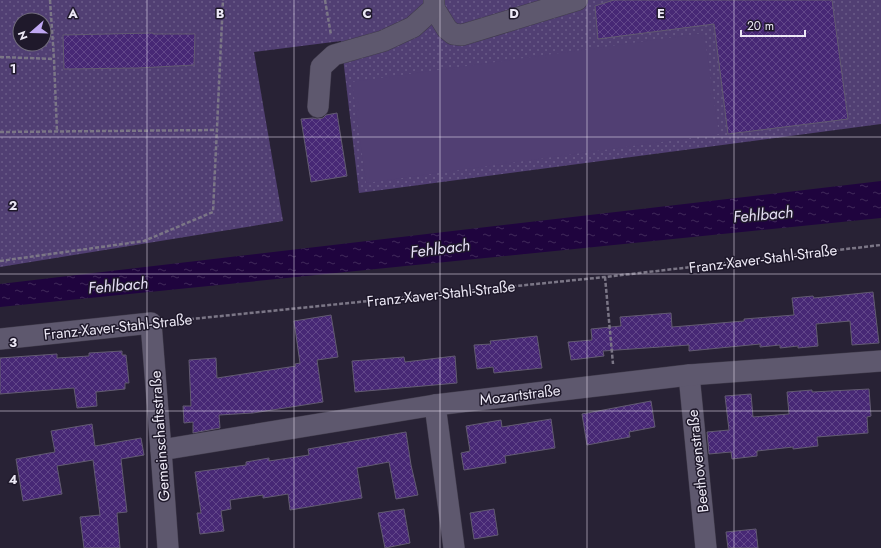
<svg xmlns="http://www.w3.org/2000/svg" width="881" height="548" viewBox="0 0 881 548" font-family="Jost,sans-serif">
<defs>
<pattern id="park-dots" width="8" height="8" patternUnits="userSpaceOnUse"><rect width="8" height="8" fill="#513f73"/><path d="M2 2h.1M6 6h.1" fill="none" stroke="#6a5b88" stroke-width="1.8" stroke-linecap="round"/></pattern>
<pattern id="water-ripples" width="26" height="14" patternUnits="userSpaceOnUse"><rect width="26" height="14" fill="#1f043e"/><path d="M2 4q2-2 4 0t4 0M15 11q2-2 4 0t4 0" fill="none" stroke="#40295a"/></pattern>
<pattern id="building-cross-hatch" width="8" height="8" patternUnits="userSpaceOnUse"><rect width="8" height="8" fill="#472875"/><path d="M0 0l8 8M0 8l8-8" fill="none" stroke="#624789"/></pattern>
</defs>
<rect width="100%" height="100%" fill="#282235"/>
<path fill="url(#park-dots)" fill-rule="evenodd" d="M0,0H881V124L359,193L341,41L254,52L283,221L0,267ZM20,20H44V44H20Z"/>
<path fill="#513f73" d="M704,33L719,134L366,183L352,82Z"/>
<path fill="url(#water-ripples)" d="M881,181V218L0,307V284Z"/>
<g fill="url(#building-cross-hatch)" stroke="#625b71">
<path d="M614,0H832L848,119L728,134L714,24L598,39L595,6Z"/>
<path d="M153,33V34H195L194,65L138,68L64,69L63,35Z"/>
<path d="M337,113L347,176L311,182L301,119L313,118L317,119L323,118L326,115Z"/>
<path d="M873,292L879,343L852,345L850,321L816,324L818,346L798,348V346L780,348V345L760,347V344L689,351V345L603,351L604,356L571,360L568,342L592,340L591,329L621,326L620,317L671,313L672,327L744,321V319L794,315L792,298L813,296L814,298Z"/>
<path d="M331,315L338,357L317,360L323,402L253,413L219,415L220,428L193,433V422L184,423L183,406H191L189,360L216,358L217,378L296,366L295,364L300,363L294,321Z"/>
<path d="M537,336L542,368L494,373L493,367L477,369L474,345L491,344L490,341Z"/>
<path d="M122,351V355H126L129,383H125V389L96,392L97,406L77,408L74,388L0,394V358L57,354V358L89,356V353Z"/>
<path d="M455,356L457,383L355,392L352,361L404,357L405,362Z"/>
<path d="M869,389L871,416L867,417L868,433L817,437L818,446L793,449V447L757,451V456L732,459L731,452L709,454L707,432L729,430L725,396L751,394L753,417L789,414L787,392L812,390V392Z"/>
<path d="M651,401L655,427L629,432L630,437L587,445L582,414Z"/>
<path d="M551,419L555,448L505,456L506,463L464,470L461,453L470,451L466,426L501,420L502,427Z"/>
<path d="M92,424L95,446L141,438L144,455L121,459L127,512L117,513L120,548H84L80,517L100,515L93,460L57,466L62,494L23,501L16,459L55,452L51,431Z"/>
<path d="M406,432L411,465L418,495L396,499L389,462L357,468L362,498L290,510L288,494L263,498V495L230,500L231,509L221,511L224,531L200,534L197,513H201L195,472L246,465V462L269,458V461L309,455L308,449Z"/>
<path d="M404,509L410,543L385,548L378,513Z"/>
<path d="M494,509L498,535L474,539L470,513Z"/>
<path d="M756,529L758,548H728L726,532Z"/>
</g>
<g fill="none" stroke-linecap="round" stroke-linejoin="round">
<g stroke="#413c4c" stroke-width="22">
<g id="minor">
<path d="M434,8L447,29L453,34L462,35L577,0"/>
<path d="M318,107L321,67L334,55L383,41L413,27L434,8V0"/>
<path d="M0,339L151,323L161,450L168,548"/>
<path d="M689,375L706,548"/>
<path d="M435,405L454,548"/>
<path d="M161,450L435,405L689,375L881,361"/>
</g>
</g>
<g stroke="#7b7686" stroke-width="2.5" stroke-dasharray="4 2" stroke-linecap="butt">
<path d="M50,0L54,59L57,132"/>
<path d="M325,0L331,35"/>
<path d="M0,57L54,59"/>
<path d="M0,132L217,130"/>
<path d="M0,261L144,241L213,212L223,0"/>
<path d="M605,277L613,364"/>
<path d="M172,321L605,277L881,245"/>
</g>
<use href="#minor" stroke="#5e586e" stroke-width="21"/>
</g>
<path fill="none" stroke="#ece8f5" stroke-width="1" stroke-opacity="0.55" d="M147,0V548M294,0V548M440,0V548M587,0V548M734,0V548M0,137H881M0,274H881M0,411H881"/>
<g text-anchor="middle" stroke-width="3" stroke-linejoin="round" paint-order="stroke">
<g font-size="15" fill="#ece8f5" stroke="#1f192b">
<text transform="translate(763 259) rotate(-7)" y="5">Franz-Xaver-Stahl-Straße</text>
<text transform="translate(441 294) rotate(-6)" y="5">Franz-Xaver-Stahl-Straße</text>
<text transform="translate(118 327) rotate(-6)" y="5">Franz-Xaver-Stahl-Straße</text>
<text transform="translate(520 395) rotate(-7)" y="5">Mozartstraße</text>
<text transform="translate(160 436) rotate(-94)" y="5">Gemeinschaftsstraße</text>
<text transform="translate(698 461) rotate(-96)" y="5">Beethovenstraße</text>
</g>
<g font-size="16" font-style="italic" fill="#e7e0f7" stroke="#1f192b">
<text transform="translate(763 214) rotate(-5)" y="6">Fehlbach</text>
<text transform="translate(440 248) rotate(-7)" y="6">Fehlbach</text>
<text transform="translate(118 285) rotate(-5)" y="6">Fehlbach</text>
</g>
</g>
<g font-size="13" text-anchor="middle" font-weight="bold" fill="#ece8f5" stroke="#1f192b" stroke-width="3" stroke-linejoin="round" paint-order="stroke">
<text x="73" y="18">A</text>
<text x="220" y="18">B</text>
<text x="367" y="18">C</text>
<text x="514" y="18">D</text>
<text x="661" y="18">E</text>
<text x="13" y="73">1</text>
<text x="13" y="210">2</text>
<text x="13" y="347">3</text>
<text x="13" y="484">4</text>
</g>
<g transform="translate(32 32) rotate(250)"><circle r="19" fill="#1f192b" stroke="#716c7c"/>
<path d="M0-3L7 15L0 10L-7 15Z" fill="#c0a8f3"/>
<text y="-6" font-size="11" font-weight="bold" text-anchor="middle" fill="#ece8f5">N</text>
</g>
<path d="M741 30v6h64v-6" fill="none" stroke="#ece8f5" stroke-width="2"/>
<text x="747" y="30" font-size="12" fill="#ece8f5" stroke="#1f192b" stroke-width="3" paint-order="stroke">20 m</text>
</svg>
